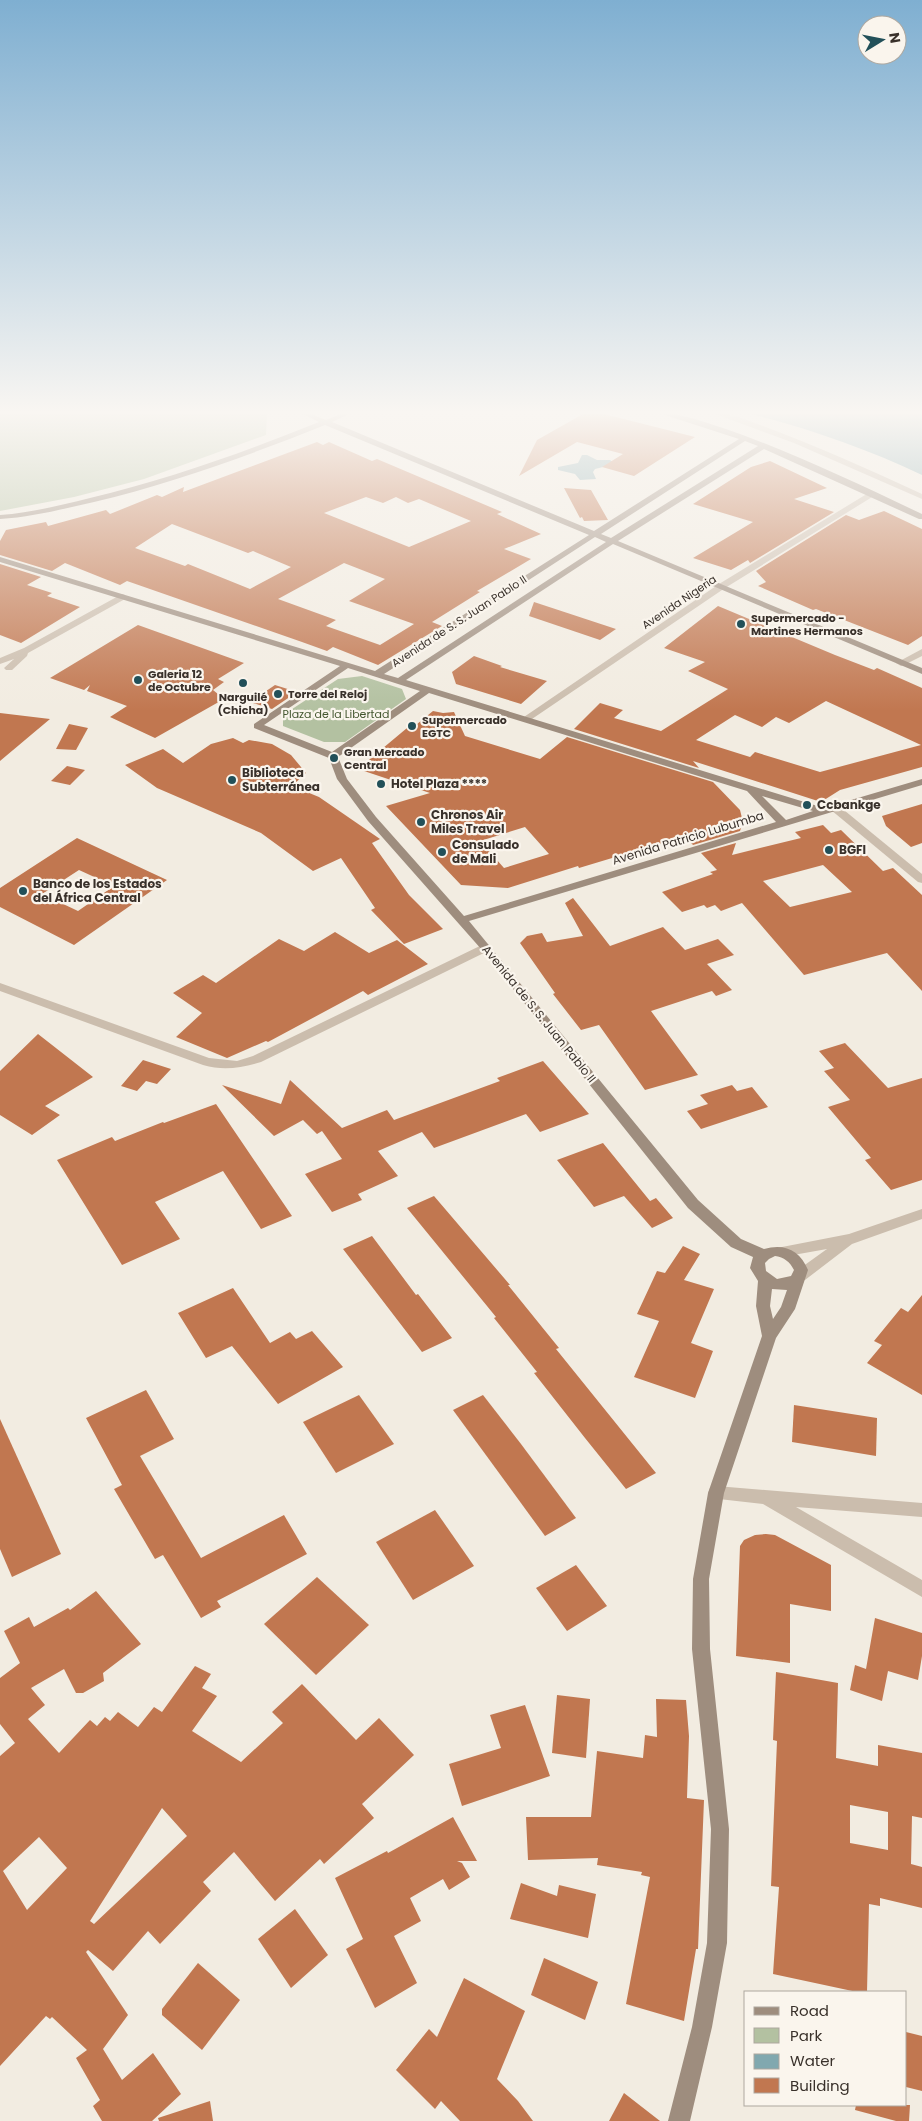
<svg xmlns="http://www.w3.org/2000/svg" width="922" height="2121" viewBox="0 0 922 2121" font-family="Poppins,sans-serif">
<rect width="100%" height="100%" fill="#f2ece1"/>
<g fill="#b3c1a1">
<path d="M0,414H267L266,435L144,479L74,497L0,511Z"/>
<path d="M362,676L402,689L406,699L345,742H324L283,726V715L338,679Z"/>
</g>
<g fill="#81a8af">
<path d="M751,414H922V475C867,449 810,429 751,414Z"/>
<path d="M582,455H587L597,460H610L615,464L595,469L593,472L596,479L580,480L575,474L558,470V467L578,463Z"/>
</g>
<g fill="#c17750" fill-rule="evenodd">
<path d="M583,414H604L695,437L634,476L602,467L623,454L577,442L519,476L537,440Z"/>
<path d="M317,442L323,445L329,442L372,461L377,459L502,512L497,514L541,534L504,549L531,559L477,591L480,592L432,622L442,626L378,665L333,647L327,651L302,642L127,581L120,585L65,563L52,571L0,555V541L6,530L46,522L48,526L106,510L110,514L157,495L162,497L184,487L183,492ZM366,497L383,503L396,497L408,503L419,499L471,521L409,547L324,513ZM172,524L248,553L253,551L291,567L250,589L188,564L185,566L135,548ZM344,563L385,579L349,601L414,624L380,645L326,626L336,620L278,599Z"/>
<path d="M770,461L827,488L794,499L834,512L750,563L748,560L731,570L693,558L753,522L693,504L751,467Z"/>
<path d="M564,488L591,490L608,520L584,521L582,517L580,518Z"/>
<path d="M884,511L922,529V636L908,645L816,609L813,610L758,586L766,582L756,571L846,515L859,520Z"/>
<path d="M0,564L41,577L27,585L52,593L47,596L80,607L21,643L0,635Z"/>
<path d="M534,602L616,629L600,640L529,616Z"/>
<path d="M718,606L835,655L874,670L877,668L922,688V767L840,790L821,802L693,761L699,768L574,729L600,703L623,710L614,718L661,731L728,689L688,671L705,662L664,648ZM826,701L921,745L820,772L755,752L750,757L696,740L735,715L762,727L776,717L789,723Z"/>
<path d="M138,625L244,663L218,679L224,682L213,690L224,699L155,738L110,717L127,706L87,691L90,685L84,690L50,678Z"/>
<path d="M474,656L502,666L500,667L547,681L521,704L456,684L452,672Z"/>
<path d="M275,685L297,692L272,709L250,702Z"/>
<path d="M433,711L443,713L454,712L465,736L540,759L567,737L713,782L740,810L743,822L740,831L693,845L685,836L579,868L578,866L508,888L461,885L386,806L430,793L358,769L407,728L411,729ZM525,827L549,854L504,868L480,841Z"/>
<path d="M0,713L50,719L0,761Z"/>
<path d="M69,724L88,728L76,750L56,749Z"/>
<path d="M233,738L243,743L249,740L272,744L291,755L306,773L292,786L319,797L380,839L372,843L409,895L443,929L404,944L371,910L375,908L341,858L313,871L261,833L157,788L125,765L163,749L183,763L211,744Z"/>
<path d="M67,766L85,770L70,785L51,781Z"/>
<path d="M922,804V843L911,847L886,826L882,816Z"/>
<path d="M823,825L831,833L841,830L883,871L893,868L922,895V991L887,953L804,975L742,903L721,911L715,905L707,908L704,905L682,912L662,892L713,874L710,872L717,870L701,853L736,843L732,855L801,838L795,832ZM823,865L852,892L790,907L763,881Z"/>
<path d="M77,838L167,880L74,945L0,907V888ZM79,870L114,886L78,911L42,894Z"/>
<path d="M573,898L610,946L663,927L685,950L718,939L734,955L707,964L732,990L716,996L712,991L651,1011L698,1075L645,1090L599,1025L581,1030L553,994L555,993L520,943L527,936L542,933L547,942L583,936L565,903Z"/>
<path d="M335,932L369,953L397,940L428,964L368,995L363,991L268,1042L266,1041L227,1058L176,1037L202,1013L173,993L203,975L216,983L279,939L304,951Z"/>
<path d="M38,1034L93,1077L45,1106L60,1115L32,1135L0,1115V1071Z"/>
<path d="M845,1043L888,1088L922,1078V1180L891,1190L865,1160L871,1158L828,1107L850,1100L824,1071L834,1068L819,1051Z"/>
<path d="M143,1060L171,1069L157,1084L146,1081L137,1091L121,1086Z"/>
<path d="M543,1061L589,1114L540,1132L526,1114L434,1148L422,1132L378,1151L398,1176L358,1194L362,1200L332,1212L305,1174L342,1159L322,1131L317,1134L303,1120L274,1136L222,1085L281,1104L290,1080L342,1128L387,1110L394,1120L500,1081L497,1078Z"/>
<path d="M732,1085L737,1091L752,1087L768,1107L701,1129L687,1111L708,1104L700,1095Z"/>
<path d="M216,1104L292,1216L261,1229L223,1171L155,1202L180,1239L122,1265L57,1160L112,1137L115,1141L163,1122L164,1123Z"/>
<path d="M603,1143L650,1201L656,1198L673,1218L652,1228L624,1196L594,1207L557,1160Z"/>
<path d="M434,1196L510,1285H508L559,1348L556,1349L656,1473L626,1489L585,1438L534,1373L537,1372L494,1318L496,1317L407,1208Z"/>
<path d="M372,1236L416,1295L418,1294L452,1338L422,1352L343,1249Z"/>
<path d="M683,1246L700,1254L684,1280L714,1289L691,1343L713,1351L695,1398L634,1377L659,1321L637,1314L657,1271L665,1273Z"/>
<path d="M233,1288L270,1343L290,1332L296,1339L312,1331L343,1367L278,1404L232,1346L206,1358L178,1313Z"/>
<path d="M922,1295V1395L867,1363L882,1345L874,1341L901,1308L908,1312Z"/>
<path d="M146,1390L174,1439L140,1456L201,1558L284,1515L307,1554L217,1601L221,1607L201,1618L163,1555L155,1559L114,1489L122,1485L86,1418Z"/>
<path d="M359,1395L394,1444L336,1473L303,1422Z"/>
<path d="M483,1395L521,1444L576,1518L545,1536L453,1410Z"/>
<path d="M794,1405L877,1418L876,1456L792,1442Z"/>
<path d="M0,1419L61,1554L12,1577L0,1549Z"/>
<path d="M435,1510L474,1566L413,1600L376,1542Z"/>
<path d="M766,1534L775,1535L831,1565V1611L790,1604V1663L736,1656L740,1546L744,1540L755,1535Z"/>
<path d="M576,1565L607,1606L567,1631L536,1588Z"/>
<path d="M317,1577L369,1625L316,1675L264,1624Z"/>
<path d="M96,1591L141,1644L103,1673L104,1681L83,1693H76L64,1669L31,1688L45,1705L28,1719L59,1753L90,1720L97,1726L105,1717L110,1721L118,1712L138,1727L154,1707L162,1712L195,1666L211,1674L202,1688L217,1696L192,1731L241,1762L283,1723L272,1712L302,1684L356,1740L379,1718L414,1755L362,1804L374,1818L324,1864L320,1859L275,1901L234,1852L203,1882L211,1891L160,1944L148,1931L113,1971L88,1950L86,1952L128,2015L103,2049L122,2080L153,2053L181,2094L152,2121H102L93,2106L100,2100L76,2058L87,2050L52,2017L50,2019L46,2016L0,2066V1756L15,1743L0,1724V1678L20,1663L4,1631L29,1617L34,1627L68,1608L70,1610ZM162,1808L187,1836L94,1924L90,1921ZM39,1837L67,1868L27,1910L3,1871Z"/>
<path d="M875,1618L922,1633V1656L918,1680L888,1671L882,1701L850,1690L855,1665L866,1669Z"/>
<path d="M776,1672L838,1683L836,1758L878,1766V1745L922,1753V1818L912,1816L911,1864L922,1867V1908L880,1898V1906L869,1904L867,1992H857L773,1974L779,1887L771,1886L777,1741L773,1740ZM850,1805L888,1812V1850L850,1843Z"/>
<path d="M557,1695L590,1699L586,1758L552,1753Z"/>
<path d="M656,1699L686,1700L689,1736L687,1798L704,1800L698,1949H696L684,2021L626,2004L650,1877L641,1875L642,1872L597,1865L598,1858L528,1860L526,1817H591L597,1751L643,1758L645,1735L657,1737Z"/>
<path d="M525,1705L550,1776L462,1806L449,1764L501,1748L490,1715Z"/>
<path d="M453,1817L477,1861H457L462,1863L470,1877L449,1890L443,1879L410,1898L421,1921L394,1936L417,1983L375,2008L346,1949L363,1939L335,1878L387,1851L388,1853Z"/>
<path d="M521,1883L557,1896L559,1885L596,1894L588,1938L510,1919Z"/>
<path d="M295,1909L328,1955L291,1988L258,1939Z"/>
<path d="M544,1958L598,1982L585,2020L531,1995Z"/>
<path d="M198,1963L240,2000L202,2050L162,2015V2009Z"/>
<path d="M464,1978L525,2011L497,2079L518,2101L533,2121H460L441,2101L435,2109L396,2070L429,2029L437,2037Z"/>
<path d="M906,2032L922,2036V2091L906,2087Z"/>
<path d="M624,2093L660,2121H609Z"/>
<path d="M210,2101L213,2121H159L158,2118Z"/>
<path d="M856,2105H910L909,2121H896L855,2110Z"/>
</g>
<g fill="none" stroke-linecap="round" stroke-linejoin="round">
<g fill="#cbbdad" fill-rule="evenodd">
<path d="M715,414C731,412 748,421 763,426C817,446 870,470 922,494V499L794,443Z"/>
<path d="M870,492L877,494L725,588L529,721H523L521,719L719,584Z"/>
<path d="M122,594L125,595V599L28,653L27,656L12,670H6L4,668L14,659L0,664V658L24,648Z"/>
<path d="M922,649V656L904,665L901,666L896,663Z"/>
<path d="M835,805L839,806L922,874V883L918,882L831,810L830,808Z"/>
<path d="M486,943L492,947L490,950L261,1062C240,1068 224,1071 203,1065L0,991V983L209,1058L237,1061L253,1056Z"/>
<path d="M922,1209V1219L852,1244L805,1280L800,1281L795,1280L793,1276L795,1272L827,1249L782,1257L777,1256L775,1252L777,1248L782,1247L849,1234Z"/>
<path d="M716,1486L922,1503V1517L796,1507L922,1580V1597L763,1504L710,1498L708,1493L710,1488Z"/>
</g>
<path fill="#9e8d7e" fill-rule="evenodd" d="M303,414H311L326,420L341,414H349L332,422L594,531L739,439L665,415L664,414C684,414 704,422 723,428C790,451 856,483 922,514V519H919L764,449L618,541L922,668V674L613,544L406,680L824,808L922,779V785L469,921L698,1200L741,1239L764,1249C784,1243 800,1250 808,1270L795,1309L776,1338L724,1493L709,1579L710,1649L729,1829L727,1943L712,2027L690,2121H668L692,2027L707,1943L711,1829L692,1649L693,1579L708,1493L762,1336L756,1306L758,1281L750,1268L753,1257L731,1247L688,1208L482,950L368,821L337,779L329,758L254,728V724L340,666L0,562V557L375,671L589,535L325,425C250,455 173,483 94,502C63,509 32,517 0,519V515C31,513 61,505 90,498C169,479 245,452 319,422ZM745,441L758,446L611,538L601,534ZM595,537L606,542L398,678L384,674ZM348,668L420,691L332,752L264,725ZM429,693L747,791L776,822L464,916L376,817L347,779L338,757ZM762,796L813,811L786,820ZM775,1256C784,1257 790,1262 794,1270L791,1276L777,1279L766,1271L765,1263L769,1259ZM772,1289L787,1290L781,1307L773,1319L770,1306Z"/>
</g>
<linearGradient id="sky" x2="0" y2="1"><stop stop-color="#7fafd1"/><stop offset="0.58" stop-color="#f9f6f2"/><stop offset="1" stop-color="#f9f6f2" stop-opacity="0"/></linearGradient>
<rect width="922" height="711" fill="url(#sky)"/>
<g fill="#225059" stroke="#faf5ed" stroke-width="2">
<circle cx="741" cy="624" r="5"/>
<circle cx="138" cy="680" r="5"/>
<circle cx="243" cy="683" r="5"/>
<circle cx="278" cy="694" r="5"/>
<circle cx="412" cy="726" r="5"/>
<circle cx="334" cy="758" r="5"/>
<circle cx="232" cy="780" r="5"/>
<circle cx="381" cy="784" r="5"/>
<circle cx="807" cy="805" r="5"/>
<circle cx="421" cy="822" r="5"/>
<circle cx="829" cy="850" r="5"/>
<circle cx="442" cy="852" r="5"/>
<circle cx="23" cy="891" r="5"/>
</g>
<g text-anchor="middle" stroke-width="4.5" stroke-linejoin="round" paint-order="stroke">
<g font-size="11" fill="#39312b" stroke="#faf5ed">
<text transform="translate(679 602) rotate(-34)" y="4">Avenida Nigeria</text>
<text transform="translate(459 621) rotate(-33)" y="4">Avenida de S. S. Juan Pablo II</text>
</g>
<g font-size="11" font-weight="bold" fill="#39312b" stroke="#faf5ed" text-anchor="start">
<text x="751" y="622">Supermercado -<tspan x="751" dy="13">Martines Hermanos</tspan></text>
<text x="148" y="678">Galeria 12<tspan x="148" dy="13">de Octubre</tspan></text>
<text x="288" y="698">Torre del Reloj</text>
<text x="243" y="701" text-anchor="middle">Narguilé<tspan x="243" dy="13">(Chicha)</tspan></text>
<text x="422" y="724">Supermercado<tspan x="422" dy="13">EGTC</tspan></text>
<text x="344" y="756">Gran Mercado<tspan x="344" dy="13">Central</tspan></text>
</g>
<g font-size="11" fill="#445730" stroke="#faf5ed">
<text x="336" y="718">Plaza de la Libertad</text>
</g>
<g font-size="12" font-weight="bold" fill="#39312b" stroke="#faf5ed" text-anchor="start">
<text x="242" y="777">Biblioteca<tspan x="242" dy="14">Subterránea</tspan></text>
<text x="391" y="788">Hotel Plaza ****</text>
<text x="817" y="809">Ccbankge</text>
<text x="431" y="819">Chronos Air<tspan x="431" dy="14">Miles Travel</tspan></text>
<text x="452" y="849">Consulado<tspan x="452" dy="14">de Mali</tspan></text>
<text x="839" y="854">BGFI</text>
<text x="33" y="888">Banco de los Estados<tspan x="33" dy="14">del África Central</tspan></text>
</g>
<g font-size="12" fill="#39312b" stroke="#faf5ed">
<text transform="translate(688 838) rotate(-17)" y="4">Avenida Patricio Lubumba</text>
<text transform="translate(539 1014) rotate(51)" y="4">Avenida de S. S. Juan Pablo II</text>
</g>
</g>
<rect x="744" y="1991" width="162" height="115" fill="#faf5ed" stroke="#ada79f"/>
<rect x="754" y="2007" width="25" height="8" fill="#9e8d7e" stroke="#ada79f"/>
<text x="790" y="2016" font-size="15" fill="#39312b">Road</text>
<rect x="754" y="2028" width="25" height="15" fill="#b3c1a1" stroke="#ada79f"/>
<text x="790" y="2041" font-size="15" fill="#39312b">Park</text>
<rect x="754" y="2054" width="25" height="15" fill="#81a8af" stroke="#ada79f"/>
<text x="790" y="2066" font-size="15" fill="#39312b">Water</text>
<rect x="754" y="2078" width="25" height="15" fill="#c17750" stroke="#ada79f"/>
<text x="790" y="2091" font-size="15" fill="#39312b">Building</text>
<g transform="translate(882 40) rotate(80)"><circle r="24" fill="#faf5ed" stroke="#ada79f"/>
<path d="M0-4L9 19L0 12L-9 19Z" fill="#225059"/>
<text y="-8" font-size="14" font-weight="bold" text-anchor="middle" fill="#39312b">N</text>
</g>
</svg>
